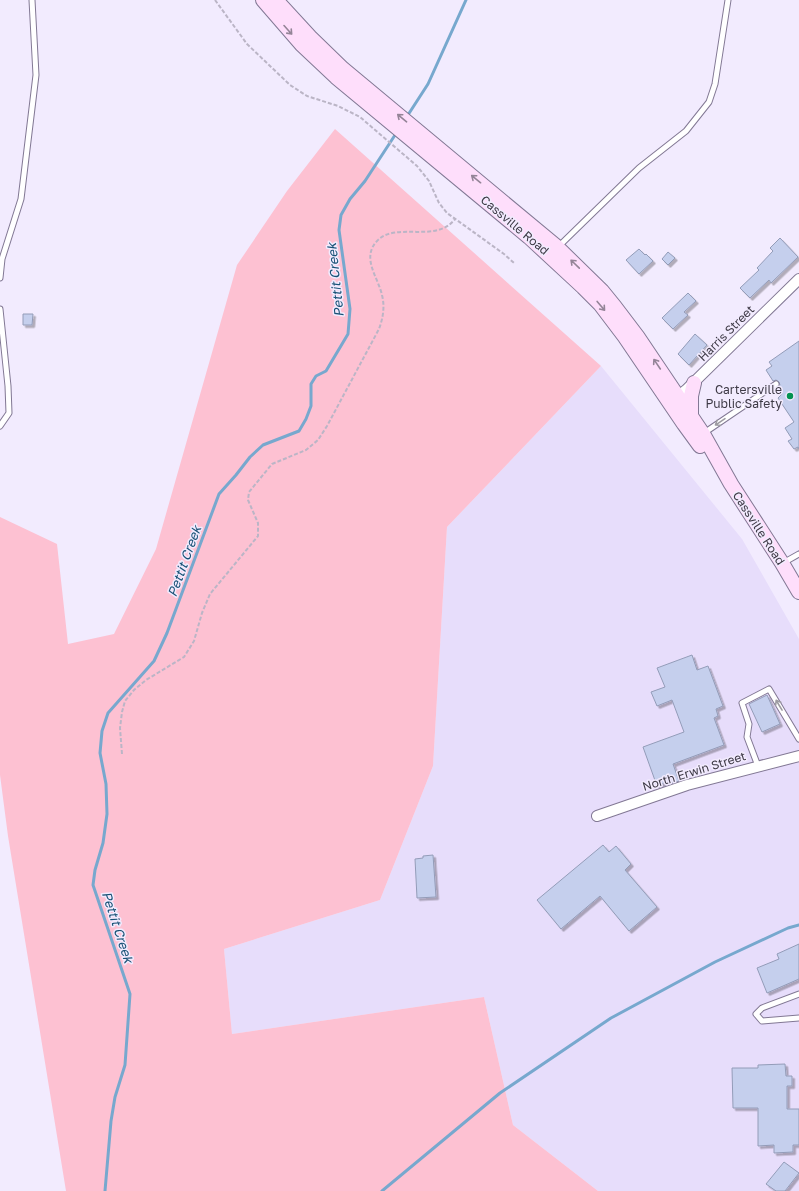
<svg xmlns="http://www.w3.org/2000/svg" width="799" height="1191" font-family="'Golos Text',sans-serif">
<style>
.built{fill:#e7ddfb}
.green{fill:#fdc1d2}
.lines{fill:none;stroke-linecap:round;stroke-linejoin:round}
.stream{stroke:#77a8ce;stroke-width:3}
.building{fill:#c5cfed;stroke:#939cb8;filter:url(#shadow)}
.lane-casing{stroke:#827894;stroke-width:7}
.street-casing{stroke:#827894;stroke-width:12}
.secondary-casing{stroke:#827894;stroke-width:16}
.path{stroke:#bbb5c6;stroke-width:2;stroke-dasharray:4 2;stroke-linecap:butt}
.lane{stroke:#fff;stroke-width:5}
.street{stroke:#fff;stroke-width:10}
.secondary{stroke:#fedefb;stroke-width:14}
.oneway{stroke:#948497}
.oneway2{stroke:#9e9ca2}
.poi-dot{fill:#039251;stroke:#f2ebfe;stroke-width:1.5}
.labels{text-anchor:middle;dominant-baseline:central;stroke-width:3;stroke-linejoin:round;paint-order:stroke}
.street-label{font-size:12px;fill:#3e3a46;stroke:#f2ebfe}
.poi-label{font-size:12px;fill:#3e3a46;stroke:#f2ebfe;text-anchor:end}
.water-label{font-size:13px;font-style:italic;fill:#185176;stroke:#f2ebfe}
</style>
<defs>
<filter id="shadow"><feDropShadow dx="2.5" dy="2.5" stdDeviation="0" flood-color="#0004"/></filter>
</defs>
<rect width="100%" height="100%" fill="#f2ebfe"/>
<path class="built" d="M601,366l141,173 57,100v552h-201l-85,-66 -29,-128 -252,37 -8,-85 156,-49 53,-134 14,-239z"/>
<path class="green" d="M335,129l266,237 -154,161 -14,239 -53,134 -156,49 8,85 252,-37 29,128 85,66h-532l-58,-355 -8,-61v-258l57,27 11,100 46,-10 42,-85 81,-284 50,-74z"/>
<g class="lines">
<path class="stream" d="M406,118l22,-34 38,-84
M105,1191l6,-70 4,-24 10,-32 5,-71 -37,-109 2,-15 8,-27 4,-29 -1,-30 -6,-31 2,-22 6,-18 46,-52 13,-28 52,-139 17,-19 14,-18 13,-12 36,-14 7,-12 5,-13v-22l5,-8 10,-5 22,-37 2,-25 -11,-79 2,-15 9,-16 15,-18 32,-49
M382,1191l118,-98 111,-75 104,-56 73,-34 11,-3"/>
</g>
<path class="building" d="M780,238l18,19 -27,26 -2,-3 -19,18 -10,-10 19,-18 -2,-2 16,-17 -3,-3z
M639,249l6,6 1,-1 7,7 -14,13 -13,-14z
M668,252l7,6 -7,7 -6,-6z
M688,293l8,8 -12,11 4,3 -15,14 -11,-11z
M23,314h10l-1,11h-9z
M695,334l12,11 -18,20 -11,-11z
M799,341v108l-1,-2 -4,2 -6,-8 4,-2 -7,-11 9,-6 -16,-24 4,-4 -4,-6 2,-3 -1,-3 -3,-2 -3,1 -7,-11 6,-4 -3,-4z
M692,655l5,15 11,-4 15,40 -7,3 2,7 -4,2 10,27 -51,19 6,17 -10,3 -1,-3 -11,5 -14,-39 41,-15 -12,-32 -15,6 -6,-14 14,-5 -8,-19z
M767,695l13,29 -18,8 -13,-28z
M603,845l6,7 7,-6 15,18 -6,6 32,37 -28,24 -29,-35 -39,33 -24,-29z
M433,855l3,42 -19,1 -2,-39 8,-1v-2z
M799,944v35l-32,14 -10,-25 22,-9 -2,-5z
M785,1064l1,12h6v10h-5v23h12v36h-6v7l-19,1v-8l-16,1v-38h-25l-1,-40h26v-3z
M784,1162l15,11 -14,18h-9l-10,-7z"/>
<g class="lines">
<defs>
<path id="lane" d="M558,247l81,-79 47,-37 23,-29 6,-18 13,-84
M0,278l2,-19 19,-60 15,-124 -4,-75
M0,309l8,77 1,27 -9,13
M704,433l72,-49
M783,563l16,-9
M758,766l-11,-29 2,-13 -7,-21 27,-14 30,50
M799,994l-37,14 -6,6 6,7 37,-3"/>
<path id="street" d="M673,400l13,-10 113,-111
M597,816l90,-31 112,-29"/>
<path id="secondary" d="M263,0l39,45 34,32 193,160 54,50 17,17 25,33 59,87 16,22
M276,0l34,37 33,32 214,178 45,44 13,16 22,29 66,98 28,50 51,79 17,29
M691,416v-20l3,-13"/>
</defs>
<use href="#lane" class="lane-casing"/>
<use href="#street" class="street-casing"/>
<use href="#secondary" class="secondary-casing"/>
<path class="path" d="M215,0l32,44 43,41 17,11 31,10 22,11 57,49 12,15 10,22 8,10 57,41 10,9
M122,754l-2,-26 2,-16 3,-11 9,-11 12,-10 38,-23 10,-16 8,-28 8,-19 48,-58v-13l-10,-23 1,-8 23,-28 34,-14 12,-10 9,-14 52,-97c4,-11 6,-22 3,-34 -4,-18 -21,-37 -5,-54 18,-20 59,3 78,-22"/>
<use href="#lane" class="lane"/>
<use href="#street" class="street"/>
<use href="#secondary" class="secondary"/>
</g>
<defs><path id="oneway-shaft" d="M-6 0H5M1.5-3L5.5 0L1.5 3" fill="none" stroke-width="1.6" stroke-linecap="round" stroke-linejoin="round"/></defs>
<g class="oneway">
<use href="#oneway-shaft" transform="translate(288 30) rotate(48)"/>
<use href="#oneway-shaft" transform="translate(402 118) rotate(-140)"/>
<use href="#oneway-shaft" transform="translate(476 179) rotate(-141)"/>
<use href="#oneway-shaft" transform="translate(575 264) rotate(-136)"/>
<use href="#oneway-shaft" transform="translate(601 306) rotate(50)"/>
<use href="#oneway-shaft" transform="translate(657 364) rotate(-124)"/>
</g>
<g class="oneway2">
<use href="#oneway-shaft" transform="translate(720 422) rotate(146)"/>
<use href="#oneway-shaft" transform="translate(779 705) rotate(-121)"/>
</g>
<circle class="poi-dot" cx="790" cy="396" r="4"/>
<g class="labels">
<g class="street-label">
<text transform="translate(515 225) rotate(40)">Cassville Road</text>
<text transform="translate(726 333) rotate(-45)">Harris Street</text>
<text transform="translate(759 528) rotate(57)">Cassville Road</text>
<text transform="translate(694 771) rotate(-17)">North Erwin Street</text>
</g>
<g class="poi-label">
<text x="782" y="389">Cartersville<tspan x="782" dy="14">Public Safety</tspan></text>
</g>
<g class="water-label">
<text transform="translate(335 280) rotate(-96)">Pettit Creek</text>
<text transform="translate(184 561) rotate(-70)">Pettit Creek</text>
<text transform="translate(118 927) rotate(72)">Pettit Creek</text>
</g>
</g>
</svg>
